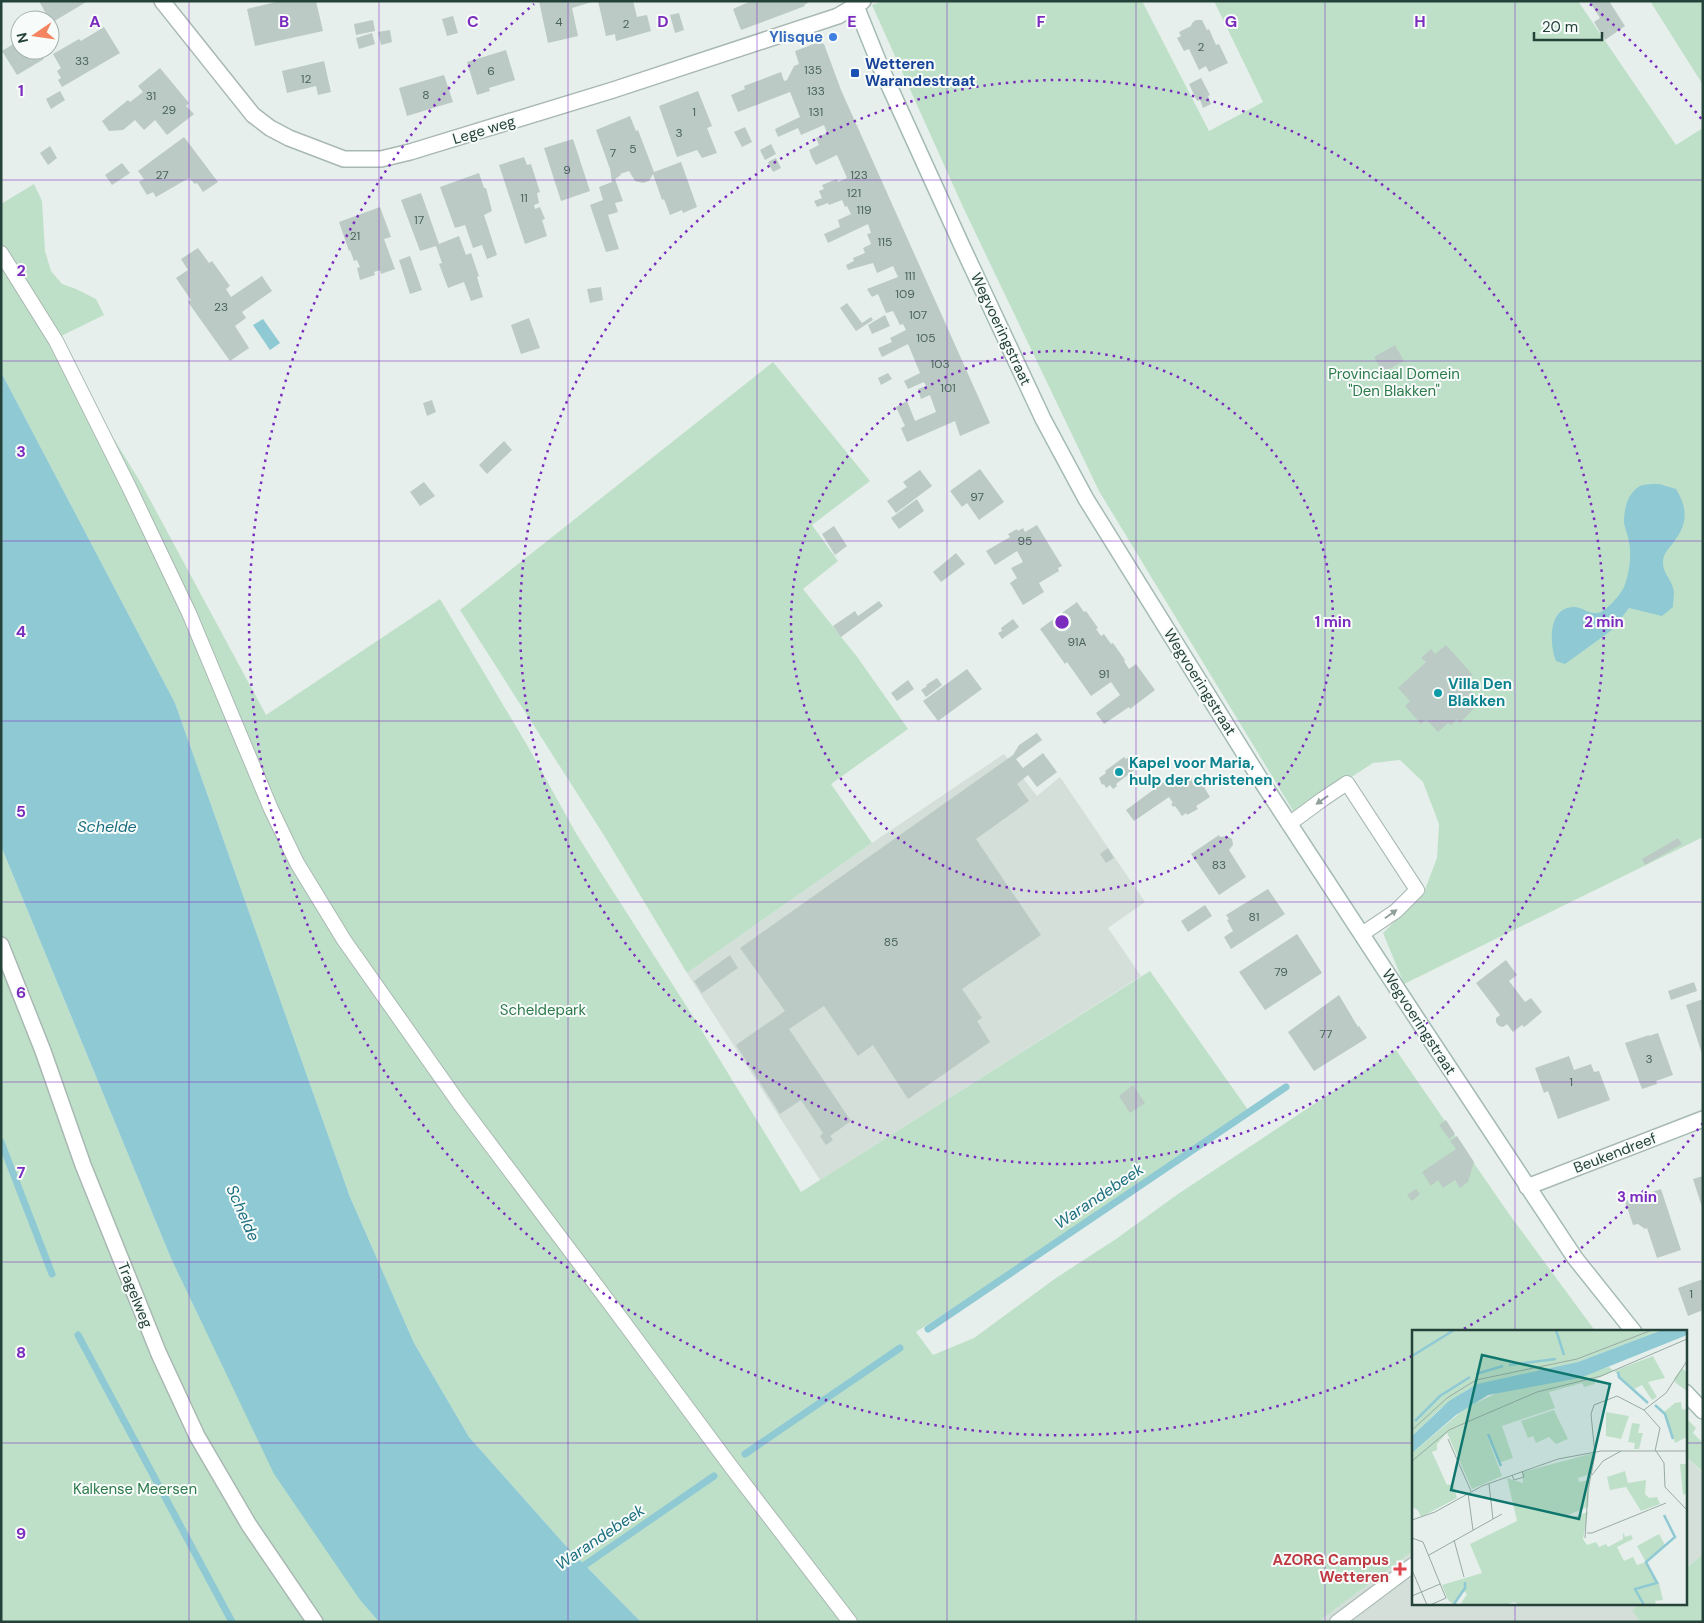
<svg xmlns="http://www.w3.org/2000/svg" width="1704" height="1623" font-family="'DM Sans',sans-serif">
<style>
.built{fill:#d4dfda}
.green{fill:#bfe0c8}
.water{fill:#8ec9d4}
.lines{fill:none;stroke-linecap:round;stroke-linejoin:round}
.stream{stroke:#8ec9d4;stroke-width:7}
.building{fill:#bbcac4}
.lane-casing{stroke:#a8b8b2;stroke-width:16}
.street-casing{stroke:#a8b8b2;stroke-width:18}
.secondary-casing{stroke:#a4bbb3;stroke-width:18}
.lane{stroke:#fff;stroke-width:14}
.street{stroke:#fff;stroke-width:15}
.secondary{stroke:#fff;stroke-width:15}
.oneway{fill:#92a09c}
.grid{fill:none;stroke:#7b2cbf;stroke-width:1;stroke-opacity:0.55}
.ring{fill:none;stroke:#7b2cbf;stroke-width:2.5;stroke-dasharray:2.5 5}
.shop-dot{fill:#3f7fe0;stroke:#f7fbf9;stroke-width:2}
.transit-dot{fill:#1a4fb4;stroke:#f7fbf9;stroke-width:2}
.culture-dot{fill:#0f9aa8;stroke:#f7fbf9;stroke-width:2}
.health-dot{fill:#e0444e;stroke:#f7fbf9;stroke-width:2}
.labels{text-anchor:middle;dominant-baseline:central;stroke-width:4;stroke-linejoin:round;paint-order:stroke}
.number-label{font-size:12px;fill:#4a645c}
.shop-label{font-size:15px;font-weight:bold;fill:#366cbe;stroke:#f7fbf9;text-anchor:end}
.transit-label{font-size:15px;font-weight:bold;fill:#164399;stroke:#f7fbf9;text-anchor:start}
.street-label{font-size:15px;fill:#24423a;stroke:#f7fbf9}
.park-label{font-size:15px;fill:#2d7a4b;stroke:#f7fbf9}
.culture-label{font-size:15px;font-weight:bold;fill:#0d838f;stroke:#f7fbf9;text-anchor:start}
.health-label{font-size:15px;font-weight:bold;fill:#be3a42;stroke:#f7fbf9;text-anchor:end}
.water-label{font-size:16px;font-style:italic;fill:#1c6f80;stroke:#f7fbf9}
.inset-river{fill:none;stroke:#8ec9d4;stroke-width:2.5}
.inset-road{fill:none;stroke:#98aaa4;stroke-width:1}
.view{fill:#0f766e;fill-opacity:0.15;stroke:#0f766e;stroke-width:2.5}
.inset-edge{fill:none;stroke:#24423a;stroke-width:2.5}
.grid-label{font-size:16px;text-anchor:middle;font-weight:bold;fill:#7b2cbf;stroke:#f7fbf9;stroke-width:4;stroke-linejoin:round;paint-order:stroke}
.centre{fill:#7b2cbf;stroke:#f7fbf9;stroke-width:2.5}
.ring-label{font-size:15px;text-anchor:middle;font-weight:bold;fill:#7b2cbf;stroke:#f7fbf9;stroke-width:4;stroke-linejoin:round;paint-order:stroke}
</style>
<rect width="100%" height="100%" fill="#e6efeb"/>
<path class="built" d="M1004,754l33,42 23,-19 85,125 -37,26 33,48 -321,204 -133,-207 185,-130z
M1685,1456l18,17v81l-18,15z
M1413,1551v53h227l-7,6 7,12h-322z"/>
<path class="green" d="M883,1h259l67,130 54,-29 -49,-101h364l98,144 27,-17v709l-299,147 -21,-51 41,-41 13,-34 2,-34 -16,-42 -23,-22 -27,3 -78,51 -196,-323 -136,-284 -91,-202z
M1650,1h53v84z
M34,184l8,17 3,50 6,20 11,13 14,5 20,10 8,16 -43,21 33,70 48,79 124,230 174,-116 87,146 50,90 117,183 107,174 349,-221 101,143 -335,218 17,23 41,-17 82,-60 60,-39 62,-45 218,-144 113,164 87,118h-183v219l-95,71h-677l-75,-76 -97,-109 -55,-94 -64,-146 -175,-494 -174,-331v-168z
M773,362l97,119 -58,44 26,36 -35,28 55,69 50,71 -77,55 41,59 -185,130 -82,-136 -145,-227z
M1,846l169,410 190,344 19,22h-378z
M1685,1417l11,11 -3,5 10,10v29l-18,-16z
M1703,1554v68h-63l-8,-12 8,-6h45v-35z"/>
<path class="water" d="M263,319l17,24 -10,7 -17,-25z
M1,372l174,331 175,494 64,146 55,94 97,109 75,76h-262l-19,-22 -86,-126 -104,-218 -169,-410z
M1659,484l17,5c12,20 12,35 -3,54 -5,7 -10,10 -10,20 0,10 8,16 10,25 2,5 0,13 0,19l-11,9 -33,-8 -17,22 -47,34 -9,-3c-7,-18 -8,-55 19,-54 8,1 15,7 22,6 8,0 24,-19 27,-26 5,-13 8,-31 5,-45 -1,-7 -4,-13 -5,-19 0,-13 3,-30 16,-37 5,-2 14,-2 19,-2z"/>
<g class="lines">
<path class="stream" d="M1,1142l51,132
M928,1329l358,-242
M78,1335l154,287
M745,1454l155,-106
M579,1569l135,-93"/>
</g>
<path class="building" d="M39,1h49l-37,22z
M280,1h36l7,30 -68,15 -8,-37z
M539,1h53v1l-20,6 6,28 -30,7z
M598,1h35l4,16 10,-2 4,16 -35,10 -1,-7 -9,2z
M751,1h55l2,2 -4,2 1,1 -64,24 -8,-21z
M1589,1h20l16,25 -20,14 -11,-18 6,-4z
M679,13l5,17 -9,3 -5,-18z
M453,16l5,17 -11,3 -5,-17z
M373,20l2,11 -19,4 -2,-11z
M1196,20h6l5,10 2,-1 7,16 3,-1 9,19 -19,9 -3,-6 -7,4 -10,-21 -5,2 -7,-13 4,-2 -2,-4 12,-6 1,-3z
M104,27l16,26 -58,34 -4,-7 3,-2 -4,-7 4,-3 -8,-14 26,-15 2,2z
M390,30l2,12 -11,3 -3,-13z
M372,33l3,11 -16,5 -3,-11z
M20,40v10h19l5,9 -27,16 -15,-24z
M819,42l5,2 17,46 149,333 -30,13 -5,-15 -48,21 -6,-14 4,-2 -9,-19 11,-6 8,20 21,-9 -6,-17 -9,4 -3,-10 8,-3 -2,-4 -16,7 -4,-8 16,-8 -12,-29 -26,13 -4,-9 14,-6 -2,-4 16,-8 -3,-6 -3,1 -7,-14 -7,2 -8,-19 -6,3 -5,-8 31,-12 -5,-11 -16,7 -4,-10 -25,7 -2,-5 8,-4 -1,-3 12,-5 -2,-5 8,-4 -4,-10 4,-1 -3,-9 -40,19 -4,-9 16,-7 -2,-7 13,-6 -4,-8 -2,1 -3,-7 -13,5 -1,-2 -11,4 -3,-6 8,-3 -3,-7 5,-2 -2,-4 15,-6 1,3 9,-4 -10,-23 -21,10 -4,-7 -3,-8 10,-5 -3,-7 11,-5 -3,-8 -23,10 -3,-7 -20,9 -3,-8 25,-12 -10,-25 -52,20 -7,-17 14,-6 -1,-3 37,-14 3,9 3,-1 7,-14 5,-2 -4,-13z
M506,50l9,30 -26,8 1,3 -13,4 -10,-33z
M324,61l7,31 -13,3 -2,-9 -29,7 -5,-22z
M160,68l29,35 -3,3 8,8 -27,21 -12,-15 -11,10 -9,-10 -12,10 -14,1 -7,-10 26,-21 2,2 13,-10 -5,-6z
M444,75l9,27 -46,14 -8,-28z
M1201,78l9,17 -2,1 3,8 -8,4 -3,-8 -3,1 -8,-17z
M60,91l5,9 -14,9 -5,-10z
M698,91l14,35 -5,2 10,25 -15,5 -5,-8 -20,7 -18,-51z
M630,116l6,15 2,-1 16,42 27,-10 16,45 -14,6 -1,-3 -12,5 -6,-16 -2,1 -9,-26 -4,7 -6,2 -8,-2 -6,-10 -9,3 1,1 -6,4 8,22 -8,2 3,9 -10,3 11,34 -13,3 -16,-47 13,-5 -4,-13 13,-5 -2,-13 -14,-39z
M745,127l7,15 -10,5 -8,-15z
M184,137l34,45 -15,10 -6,-9 -2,1 -6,-6 -33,19 -3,-5 -6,3 -8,-13 5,-3 -6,-8z
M573,139l17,52 -29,10 -17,-53z
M771,144l5,10 -11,6 -5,-10z
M50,146l7,12 -9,7 -8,-12z
M524,157l3,8 4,-1 9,28 -3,1 2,10 -5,2 1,4 5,-2 5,12 -3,1 5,16 -22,8 -26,-79z
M776,158l5,10 -8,4 -5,-10z
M122,163l8,10 -18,12 -7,-10z
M479,173l5,15h2l6,23 -8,4 13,40 -10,4 -5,-14 -9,3 -8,-23 -10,3 -15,-41z
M421,193l18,51 20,-8 7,19 5,-2 8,23 -2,1 6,20 -12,4 -7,-19 -16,6 -9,-24 3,-1 -6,-17 -16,5 -19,-51z
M380,207l11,30 -7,2 11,30 -14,5 -1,-4 -6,2 1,3 -15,5 -3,-12 3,-1 -3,-7 -3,1 -4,-11 -1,1 -10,-29z
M198,248l11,15 3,-2 18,25 -4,3 5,8 31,-21 10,15 -30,21 4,6 -11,8 14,22 -19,13 -42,-59 3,-2 -15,-22 12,-8 -7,-11z
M410,256l12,34 -12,4 -11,-34z
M601,287l2,13 -13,3 -3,-14z
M847,303l15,20 9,-6 2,3 -17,11 -16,-23z
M885,315l5,11 -18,8 -4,-9z
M529,318l11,30 -19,6 -10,-29z
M1395,345l9,16 -21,11 -9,-15z
M888,373l4,6 -11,6 -3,-7z
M432,400l4,12 -9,4 -4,-13z
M504,441l8,9 -25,24 -8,-9z
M980,469l24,33 -25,18 -12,-17 -5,4 -12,-16z
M920,470l12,16 -36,27 -9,-12 20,-14 -4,-5z
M424,482l11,14 -15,10 -10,-14z
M917,499l7,12 -25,18 -8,-11z
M1037,525l25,41 -4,2 1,3 -20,12 5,9 -21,13 -13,-22 7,-5 -6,-10 12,-6 -6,-11 -22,14 -9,-14 24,-14 -2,-3 9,-5 1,2 5,-3 2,4z
M834,526l13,20 -12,9 -13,-21z
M956,553l9,11 -24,18 -8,-10z
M879,601l4,5 -42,31 -8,-11 22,-15 3,5z
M1077,602l7,10 2,-1 12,17 -2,1 5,7 3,-2 7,10 2,-1 12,17 -1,1 5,8 7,-5 19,26 -25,19 -1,-2 -25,17 -8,-11 24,-18 -9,-13 -20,14 -24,-34 -2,2 -25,-35z
M1013,619l6,8 -17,12 -4,-6 4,-2 -1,-3z
M1446,645l27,30 -9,8 16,19 -20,21 -3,-4 -6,6 -3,-2 -10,9 -12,-13 -5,5 -16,-18 5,-5 -12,-13 28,-26 -5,-4 10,-9 4,5z
M967,669l15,20 -44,32 -15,-20z
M937,678l5,7 -16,12 -5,-7 6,-4 -1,-1z
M908,680l6,9 -17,12 -6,-8z
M1037,733l5,7 -26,19 7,9 20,-15 14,19 -20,15 -9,-12 -11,9 12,17 -53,38 65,96 -79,54 20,29 -5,3 13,21 -82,57 -35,-54 -15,11 -34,-50 -35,23 62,92 -21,15 3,4 -7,5 -6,-9 3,-3 -22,-33 -21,14 -44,-69 49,-34 -45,-63 273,-193 6,-10z
M1131,755l7,10 -5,3 1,2 -18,14 1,2 -4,3 -3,-4 -4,3 -2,-4 -2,1 -3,-7 7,-5 -1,-2 19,-14 2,2z
M1172,776l6,8 12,-8 6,9 5,-3 9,15 -14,9 2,3 -11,6 -1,-2 -4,3 -7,-10 -2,1 -2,-3 2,-1 -4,-6 -35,24 -8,-11z
M1219,835l1,2 7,-1 5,3 1,6 -4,5 17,27 -27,18 -28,-41z
M1678,838l4,6 -37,21 -3,-6z
M1108,848l6,10 -8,5 -6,-9z
M1268,889l17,25 -54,35 -7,-12 9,-6 -6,-11 2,-1 -3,-4z
M1205,905l7,11 -24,16 -7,-11z
M1297,934l25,39 -57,37 -26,-38z
M730,955l8,13 -36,25 -8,-12z
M1506,960l11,15 -8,6 16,21 6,-4 11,14 -14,12 -4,3 -2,-2 -9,7 -6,-8 -4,3 -4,-1 -3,-4v-4l4,-3 -24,-32z
M1694,982l3,9 -26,9 -3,-9z
M1339,995l19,32 1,-1 8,12 -53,33 -26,-39z
M1703,999v58l-17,-52z
M1658,1033l15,42 -17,6 1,3 -15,5 -17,-46 24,-8v1z
M1569,1056l5,14 17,-6 3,8 5,-1 11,29 -52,19 -10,-28 -4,2 -9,-25z
M1133,1085l12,18 -15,10 -11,-17z
M1446,1120l9,14 -6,5 -10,-14z
M1457,1136l17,26 -6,20 -8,6 -5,-8 -12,8 -5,-8 -7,6 -9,-14 34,-23 -6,-8z
M1703,1176v31h-1l-9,-28z
M1416,1189l4,5 -8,7 -5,-6z
M1661,1189l20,61 -24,8 -10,-30 -2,1 -7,-5 -5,1 -8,-24z
M1703,1279v31l-15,6 -10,-28z"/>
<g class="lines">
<defs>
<path id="lane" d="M1,253l55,88 73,146 60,126 82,196 26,54 47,77 115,163 152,202 121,163 118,154
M1289,824l34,-25 24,-16 70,107 -21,21 -34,23
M1337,1622l76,-57"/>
<path id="street" d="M162,1l91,114 17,13 19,10 55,21h37l29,-7 203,-62 225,-74 25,-15
M1,945l42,106 40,114 76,189 38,82 52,89 66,97
M1527,1187l176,-68"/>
<path id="secondary" d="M854,1l27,67 81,178 81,173 43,80 176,283 157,240 156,236 59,74
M1685,1392l18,19"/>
</defs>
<use href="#lane" class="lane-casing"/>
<use href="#street" class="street-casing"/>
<use href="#secondary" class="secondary-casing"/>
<use href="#lane" class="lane"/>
<use href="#street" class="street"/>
<use href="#secondary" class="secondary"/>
</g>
<defs><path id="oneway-solid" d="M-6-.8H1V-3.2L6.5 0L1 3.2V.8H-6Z" transform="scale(1.25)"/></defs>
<g class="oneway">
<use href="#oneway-solid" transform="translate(1322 800) rotate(145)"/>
<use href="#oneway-solid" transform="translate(1391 914) rotate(-35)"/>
</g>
<path class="grid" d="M189,1v1621M379,1v1621M568,1v1621M757,1v1621M947,1v1621M1136,1v1621M1325,1v1621M1515,1v1331M1,180h1702M1,361h1702M1,541h1702M1,721h1702M1,902h1702M1,1082h1702M1,1262h1702M1,1443h1412M1685,1443h18M1515,1604v18"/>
<g class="ring">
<circle cx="1062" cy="622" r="271"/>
<circle cx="1062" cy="622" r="542"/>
<path d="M1703 1123A813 813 0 0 1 1462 1330M1412 1356A813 813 0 0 1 534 4M1590 4A813 813 0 0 1 1703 121"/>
</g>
<circle class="shop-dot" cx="833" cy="37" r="5"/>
<rect class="transit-dot" x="850" y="68" width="10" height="10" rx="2.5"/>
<g class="culture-dot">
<circle cx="1438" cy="693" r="5"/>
<circle cx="1119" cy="772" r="5"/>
</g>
<path class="health-dot" d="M1397.5 1561.5h5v5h5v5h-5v5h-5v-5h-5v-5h5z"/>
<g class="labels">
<g class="number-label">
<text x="559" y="22">4</text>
<text x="626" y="24">2</text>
<text x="1201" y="47">2</text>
<text x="82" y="61">33</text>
<text x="813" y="70">135</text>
<text x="491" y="71">6</text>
<text x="306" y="79">12</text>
<text x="816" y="91">133</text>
<text x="426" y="95">8</text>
<text x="151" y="96">31</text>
<text x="169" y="110">29</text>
<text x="694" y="112">1</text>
<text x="816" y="112">131</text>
<text x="679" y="133">3</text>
<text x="633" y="149">5</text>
<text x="613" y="153">7</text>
<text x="567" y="170">9</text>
<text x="162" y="175">27</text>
<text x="859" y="175">123</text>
<text x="854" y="193">121</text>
<text x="524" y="198">11</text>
<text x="864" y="210">119</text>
<text x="419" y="220">17</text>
<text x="355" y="236">21</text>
<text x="885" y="242">115</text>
<text x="910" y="276">111</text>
<text x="905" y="294">109</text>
<text x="221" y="307">23</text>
<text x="918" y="315">107</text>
<text x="926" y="338">105</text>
<text x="940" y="364">103</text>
<text x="948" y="388">101</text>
<text x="977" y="497">97</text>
<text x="1025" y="541">95</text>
<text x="1077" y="642">91A</text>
<text x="1104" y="674">91</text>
<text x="1219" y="865">83</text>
<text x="1254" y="917">81</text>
<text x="891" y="942">85</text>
<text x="1281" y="972">79</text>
<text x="1326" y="1034">77</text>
<text x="1649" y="1059">3</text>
<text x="1571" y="1082">1</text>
<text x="1691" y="1294">1</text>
</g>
<g class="shop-label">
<text x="823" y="37">Ylisque</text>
</g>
<g class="transit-label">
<text x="865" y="64">Wetteren<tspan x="865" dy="17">Warandestraat</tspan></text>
</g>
<g class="street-label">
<text transform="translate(484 130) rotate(-17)">Lege weg</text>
<text transform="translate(1001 329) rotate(65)">Wegvoeringstraat</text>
<text transform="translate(1200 682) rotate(58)">Wegvoeringstraat</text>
<text transform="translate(1419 1022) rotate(57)">Wegvoeringstraat</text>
<text transform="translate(1615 1153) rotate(-21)">Beukendreef</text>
<text transform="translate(135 1295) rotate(68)">Tragelweg</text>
</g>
<g class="park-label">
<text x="1394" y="374">Provinciaal Domein<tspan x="1394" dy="17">"Den Blakken"</tspan></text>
<text x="543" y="1010">Scheldepark</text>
<text x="135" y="1489">Kalkense Meersen</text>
</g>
<g class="culture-label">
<text x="1448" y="684">Villa Den<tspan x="1448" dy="17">Blakken</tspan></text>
<text x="1129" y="763">Kapel voor Maria,<tspan x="1129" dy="17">hulp der christenen</tspan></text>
</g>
<g class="health-label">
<text x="1389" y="1560">AZORG Campus<tspan x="1389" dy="17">Wetteren</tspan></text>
</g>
<g class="water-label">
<text x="107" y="826">Schelde</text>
<text transform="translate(1099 1196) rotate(-34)">Warandebeek</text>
<text transform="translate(243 1213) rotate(66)">Schelde</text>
<text transform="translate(600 1537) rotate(-34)">Warandebeek</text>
</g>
</g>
<g transform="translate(1412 1330)">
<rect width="275" height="275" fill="#e6efeb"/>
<path d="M0,0h250l-84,32 -110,27 -28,20 -28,27zM241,26l12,22 -17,4 9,15 -5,3 -10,-15 -8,4 -20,-18 -20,9 1,4 -11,3 -2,-4 -33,9 6,16 -53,18 11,32 -14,5 -13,-30 16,43 -30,13 -25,-56 -10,11v6l-5,2 15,33 6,-1 4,14 -36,19 -3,-7 -6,-3v-54l55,-46 30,-14 112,-26 5,4zM270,38l5,5v18l-14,-10 3,1 -2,-3zM269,72l1,7 5,1v27l-12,6 -11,-31 11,-9zM142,80l14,29 -12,5 -7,-7 -13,6 -3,-7 -5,2 -7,-17zM194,82l23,4 -8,23 -15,-3zM220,93l8,1 -2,9h5l-4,16h-5l1,-6 -7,-1zM182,123l-3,21 -13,4 1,4 11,-2 -2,27 -20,8 2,3 18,-6 -5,27 4,6 9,-3 3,5 7,-3 2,3 15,-8v-7l2,5 6,-2 2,4 -16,8 7,14 9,-4 4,8 9,-3 -9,-16 22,-12 6,11 -19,17 13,21 4,17 -8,1 1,4h-136l-6,-3 -9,3h-45l7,-11 -4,-4 -10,14 -5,-4 -6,-15 40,-12 -12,-29 47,-23 -10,-43 16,5 -1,-11zM268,134h7v29l-4,2zM213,141l3,12 18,-3 -1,14 4,4 8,-1 3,7 -19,7 -15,-24 -16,3 -3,-13z" fill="#bfe0c8"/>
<path d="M250,0h25v5l-107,43 -92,17 -32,20 -44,38v-17l37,-35 28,-17 101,-22z" fill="#8ec9d4"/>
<path class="inset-river" d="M144,0l8,25M0,26l42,-26M97,35l47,-6M206,42l1,5 29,26M64,44l27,-8M243,75l10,9 8,25M3,91l25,-25 30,-19M76,104l13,32M42,274l11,-16v-6M232,275l-9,-16 22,-6 -11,-21 29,-25 -11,-22"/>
<path class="inset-road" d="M232,80l22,-17 21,-32M0,100l35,-32 29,-18 101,-21 75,-29M36,109l23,52M244,121l8,12 1,24 22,23M0,131l37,-31 32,-14 56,-24 64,-16 86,-37M100,145l2,5 10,-3 -2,-6M180,145l11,-14 18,-10M77,154l4,35M56,163l5,37M0,190l23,-8 47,-26 76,-27 43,-8h86M175,203h5l74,-30M0,208l11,4 23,56 -16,7M173,208l3,-48 7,-35 -4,-41 3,-9 23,-9 27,14 16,18 -5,23M42,210l10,37M17,225l73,-41M0,240l15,35M0,266l28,-12"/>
<path class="view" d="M70,25l128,29 -31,135 -128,-29z"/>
<rect width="275" height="275" class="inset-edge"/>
</g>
<g class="grid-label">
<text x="95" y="27">A</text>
<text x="284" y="27">B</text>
<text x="473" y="27">C</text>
<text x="663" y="27">D</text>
<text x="852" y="27">E</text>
<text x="1041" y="27">F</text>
<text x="1231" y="27">G</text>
<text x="1420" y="27">H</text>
<text x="21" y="96">1</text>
<text x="21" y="276">2</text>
<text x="21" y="457">3</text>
<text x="21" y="637">4</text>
<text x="21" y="817">5</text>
<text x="21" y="998">6</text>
<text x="21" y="1178">7</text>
<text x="21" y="1358">8</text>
<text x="21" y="1539">9</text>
</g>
<circle cx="1062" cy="622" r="8" class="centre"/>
<g class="ring-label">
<text x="1333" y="627">1 min</text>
<text x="1604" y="627">2 min</text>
<text x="1637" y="1202">3 min</text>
</g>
<rect width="1704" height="1623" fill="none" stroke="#24423a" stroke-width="5"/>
<g transform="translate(35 35) rotate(257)"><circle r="24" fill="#f7fbf9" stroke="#a3b1ad"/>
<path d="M0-4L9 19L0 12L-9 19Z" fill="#f4845f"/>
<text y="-8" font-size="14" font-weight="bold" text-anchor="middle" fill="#24423a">N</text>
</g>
<path d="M1534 32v8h68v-8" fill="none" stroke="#24423a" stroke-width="2.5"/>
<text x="1542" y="32" font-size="15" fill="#24423a" stroke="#f7fbf9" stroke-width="4" paint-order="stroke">20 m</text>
</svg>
